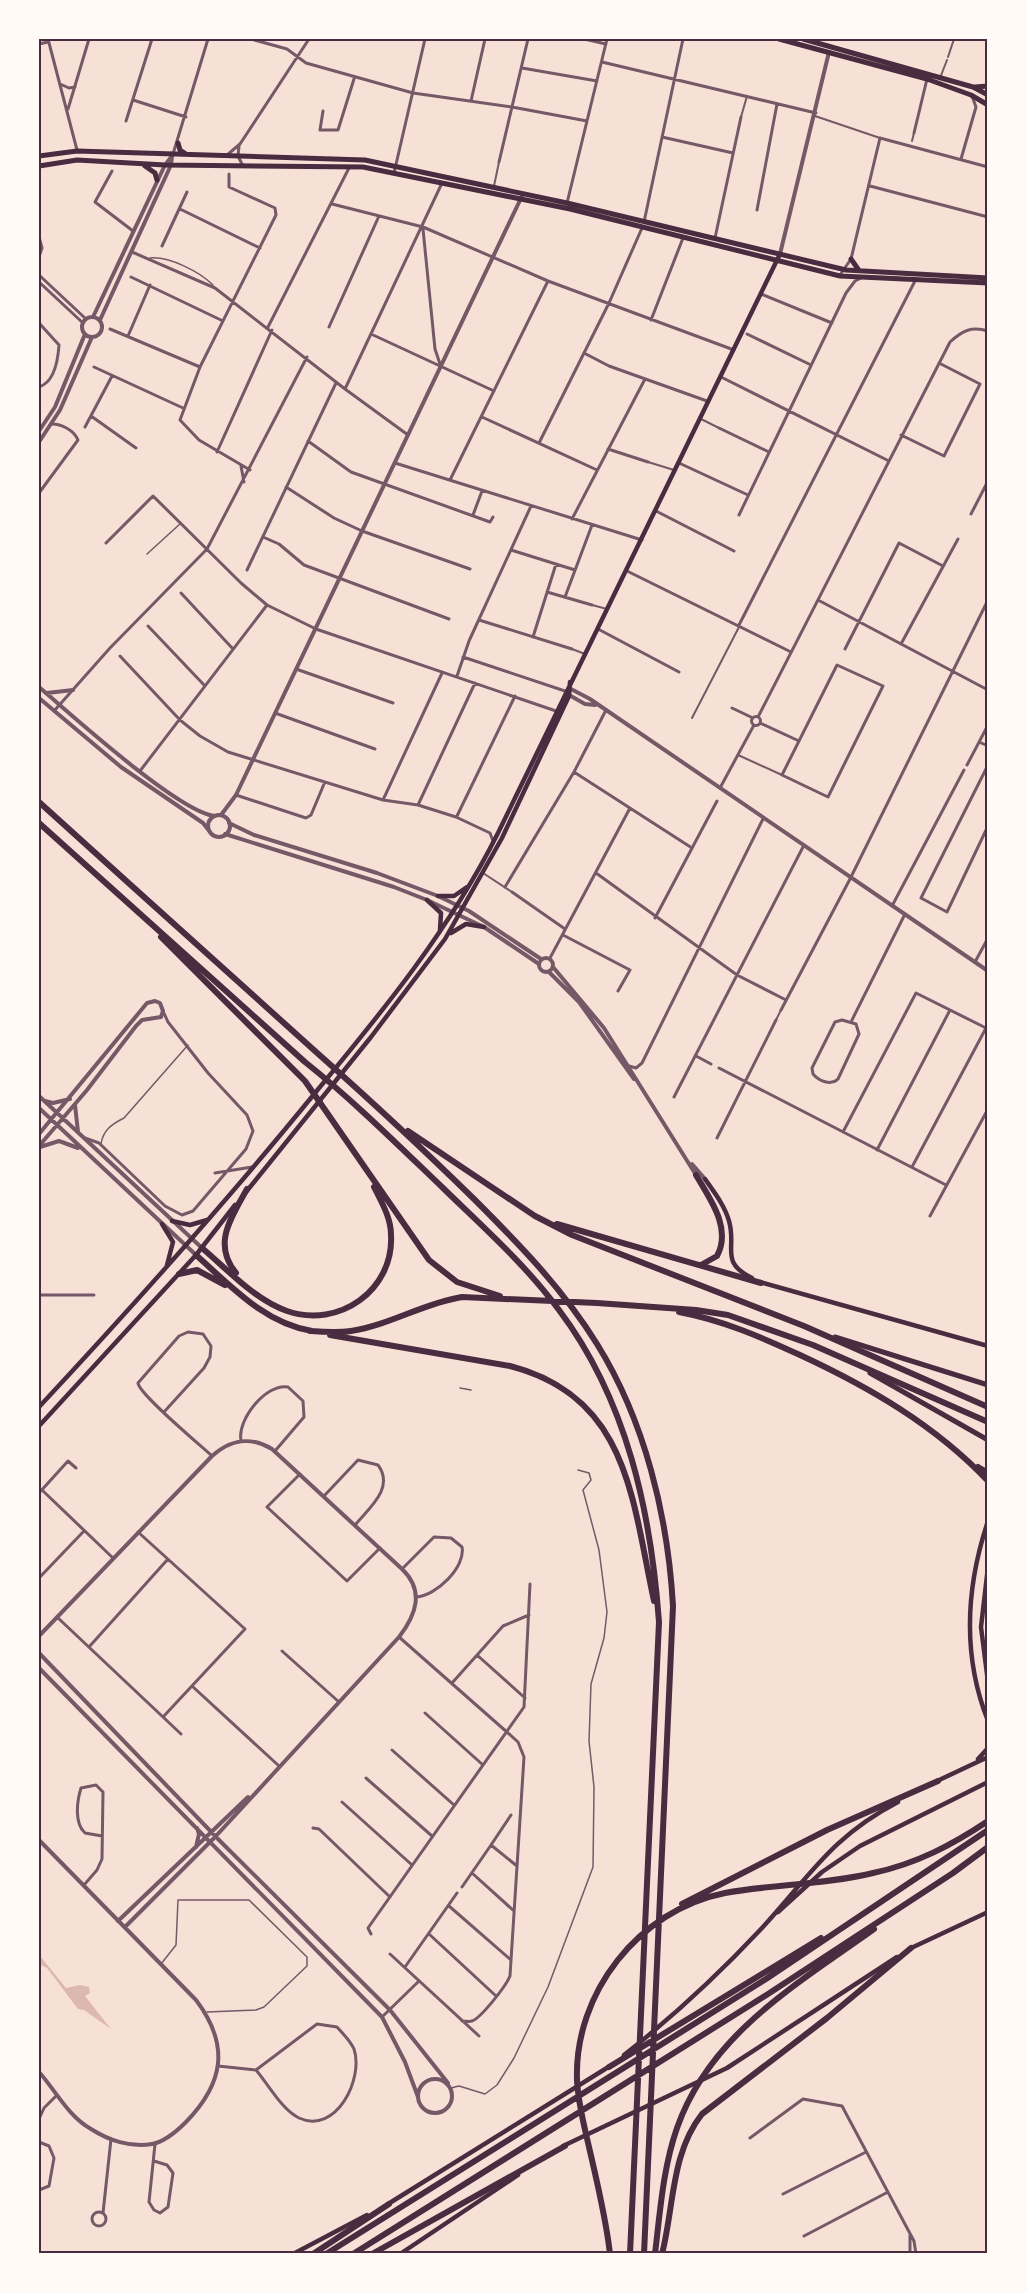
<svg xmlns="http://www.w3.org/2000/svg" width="1027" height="2293" font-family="'IBM Plex Serif',serif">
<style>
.water{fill:#dcb8b0}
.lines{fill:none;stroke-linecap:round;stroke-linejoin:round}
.service{stroke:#755966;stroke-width:1.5}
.pedestrian{stroke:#755966;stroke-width:2}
.minor{stroke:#755966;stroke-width:3}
.tertiary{stroke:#755966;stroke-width:4}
.secondary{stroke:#4a2c40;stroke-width:4.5}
.primary{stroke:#4a2c40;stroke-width:5}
.trunk{stroke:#4a2c40;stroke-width:5}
.motorway{stroke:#4a2c40;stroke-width:6}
.neatline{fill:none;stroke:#4a2c40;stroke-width:2}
</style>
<rect width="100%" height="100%" fill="#f7e1d7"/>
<path class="water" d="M39,1942l2,2 -1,12 26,32 14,-3 9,2 1,6 -5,3 26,33 -27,-19 -6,-1 -31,-41 -8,-4z"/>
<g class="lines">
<path class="service" d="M150,258c19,-2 50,14 63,27
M147,554l34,-31
M101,1144c2,-14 11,-20 23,-26l64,-73
M460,1388l11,2
M161,1964l15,-19 2,-45h71l58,57v9l-43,41 -8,3 -49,2
M451,2088l8,-2 26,8 12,-9 17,-27 34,-71 45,-120 1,-80 -5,-46 2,-57 13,-46 3,-26 -8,-62 -16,-60 8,-10 -2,-7 -11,-3"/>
<path class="pedestrian" d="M948,57l6,-18
M940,78l7,-18
M815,116l65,22
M741,117l6,-21
M912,141l2,-8
M494,186l5,-24
M701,419l18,9
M648,462l26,8
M592,605l15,4
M572,649l13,5
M692,718l47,-91
M738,755l44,20
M483,873l29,19
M776,1020l5,-10"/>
<path class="minor" d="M48,39l29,111
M251,39l36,10 19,14 107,30 99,14 75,14
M584,39l22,5
M39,44l9,-2
M602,62l214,51
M522,68l75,13
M60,84l9,4 6,-1
M133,100l53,17
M471,101l14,-62
M68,109l21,-70
M323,111l-3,19h18l16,-51
M126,121l26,-82
M914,133l13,-54
M662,137l71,16
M239,146l-1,10 4,8
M173,154l35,-115
M227,155l13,-11 69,-105
M961,159l15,-52 -4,-11
M499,162l29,-123
M112,171l-17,31 38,29
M394,173l31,-134
M229,174v13l46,21 1,7 -76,152 -20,53 19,20 51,30
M870,186l118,31
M567,203l40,-164
M332,204l91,23 125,54 186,69
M180,209l80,39
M757,210l20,-106
M644,222l39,-183
M423,229l12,120 6,18
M39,237l3,11 -3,9
M715,238l26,-121
M162,246l25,-54
M132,252l83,36 130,101 63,46
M39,275l47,44
M840,275l11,-16 29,-121 108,29
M131,277l92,44
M39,282l44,41
M761,294l71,29
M651,320l32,-82
M39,323l20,22c-1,15 -4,37 -20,42
M268,327l81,-159
M329,327l50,-111
M110,329l90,38
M371,334l123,57
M747,334l64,31
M128,336l22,-51
M584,353l25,13 98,35
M94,367l89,41
M721,377l166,83
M345,389l97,-206
M91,416l45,32
M482,417l115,53
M85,427l27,-51
M719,428l50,24
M901,435l43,21 36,-72 -41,-21
M308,441l43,31 139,50 3,-5
M539,443l70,-140 33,-75
M608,449l40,13
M217,452l55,-122
M395,463l247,77
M679,463l69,32
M241,466l3,16
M450,480l98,-199
M286,487l48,31 28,13 108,38
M39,493l39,-53c-4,-10 -17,-16 -26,-16
M656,511l78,40
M971,514l17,-33
M473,515l9,-24
M739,515l107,-222 9,-12 6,-3
M572,519l73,-140
M263,537l16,7 25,21 145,54
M106,543l47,-47 88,87 26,22 49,24 240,82
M511,550l64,20
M247,570l89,-187
M627,571l164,81
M547,592l45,13
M181,593l52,56
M565,597l27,-72
M818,600l170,90
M479,620l93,29
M739,625l177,-346
M148,626l57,60
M598,629l81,43
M533,637l23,-73
M901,644l57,-105
M845,649l54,-106 44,23
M120,656l60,64 20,16 28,16 155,48 35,5 38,12 34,16 3,8
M463,657l102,34
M837,665l46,21 -55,111 -46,-22z
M296,669l97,34
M457,676l12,-35 62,-135
M732,708l21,10
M54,711l56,-63 97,-99 100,-192
M275,713l100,36
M751.5 721a4.5 4.5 0 1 1 9 0a4.5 4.5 0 1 1-9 0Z
M758,717l192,-375c12,-11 21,-16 38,-11
M760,723l39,18
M979,742l9,4
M967,765l21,-40
M988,765l-67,133 26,14 41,-86
M140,771l127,-166
M574,772l118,76
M720,788l34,-63
M236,795l70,23 5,-3 13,-31
M383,800l59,-127
M418,805l57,-122
M457,816l58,-120
M596,873l141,102 49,25
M505,887l69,-115 31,-60
M512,892l53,37
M892,906l72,-136
M655,918l62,-117
M563,935l67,35 -12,21
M550,958l80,-150
M975,962l13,-24
M781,1010l69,-131 138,-279
M842,1020l14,4 3,10 -21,45c-7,7 -19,2 -25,-5l-1,-6 23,-46z
M852,1020l53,-106
M696,1056l15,8
M629,1066l7,2 6,-5 121,-244
M719,1068l227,117
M674,1097l129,-250
M843,1132l73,-139 72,36
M85,1138l14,5 66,63 17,9 11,-4 53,-62 7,-18 -6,-16 -39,-42 -40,-51 -5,-11
M717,1138l59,-118
M877,1150l73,-140
M912,1167l74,-139
M215,1173l37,-6
M930,1216l58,-107
M39,1295h55
M164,1412l40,-44 6,-11 1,-11 -8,-12 -15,-2 -9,4 -41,47c1,11 61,61 74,73
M241,1440c-4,-20 25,-57 47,-53l15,14 1,16 -29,34
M300,1474l-33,33 80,74 33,-33
M42,1490l71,68
M39,1493l29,-32 8,7
M324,1496l34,-36 20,5c17,23 -9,43 -23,60
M138,1532l107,97 -82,88
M402,1569l32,-32 17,1 11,9c4,20 -26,49 -46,50
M39,1578l45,-47
M57,1617l124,117
M399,1637l109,96 10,9 6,15 -14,219c-4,10 -29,42 -38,45 -3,1 -6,0 -10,0
M89,1647l79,-88
M282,1651l57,51
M477,1655l48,43
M452,1683l51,-57 26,-11
M192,1686l87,80
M425,1713l58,52
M392,1750l62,55
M366,1778l66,58
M342,1802l70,63
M313,1828l6,1 71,68
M491,1845l20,-30
M472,1873l42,38
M84,1885l13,-15 5,-11 1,-67 -7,-7 -15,3c-4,13 -7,35 4,45l17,3
M462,1887l29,-42 26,21
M449,1906l62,54
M371,1934l-3,-6 156,-221 6,-123
M429,1934l67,62
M390,1954l89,82
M405,1967l52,-74
M382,2017l37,-36
M218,2066l38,4 61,-46 20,3c6,7 13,13 17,22 10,30 -18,86 -55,69 -17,-8 -31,-34 -43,-48
M39,2119l5,-11 13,-13
M750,2138l53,-39 39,7 72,135 2,13
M39,2142l10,4 5,12 -5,28 -10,4
M154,2161l13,4 6,8 -5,34 -8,6 -6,-3 -5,-8 6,-58
M783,2194l83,-42
M92 2219a7 7 0 1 1 14 0a7 7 0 1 1-14 0Z
M103,2213l8,-74
M804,2236l84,-44
M910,2254v-19"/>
<path class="tertiary" d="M780,254l49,-202
M93,317l72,-152 7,-9
M82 327a10 10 0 1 1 20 0a10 10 0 1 1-20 0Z
M100,320l71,-155 1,-9
M39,431l16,-24 30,-73
M39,442l21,-32 32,-73
M39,687c31,27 141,126 176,129
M567,691l4,-2 19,10 398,272
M47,693l26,-3
M569,695l16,9 10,1
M39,698l82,69 82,56 7,9
M221,815l15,-20 287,-601
M208 826a11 11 0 1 1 22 0a11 11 0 1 1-22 0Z
M229,823l25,12 123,38 61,23 31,15 72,48
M225,834l169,53 33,13 57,27 55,37
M539 965a7 7 0 1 1 14 0a7 7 0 1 1-14 0Z
M553,967l51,61 92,147
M549,972l30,30 55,77
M39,1096l163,152
M45,1101l8,2 17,-4
M75,1105l3,27
M39,1108l157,147
M39,1117v11
M39,1134l108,-131 8,-2 5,2 3,8 -2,6 -19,3 -6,6 -49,64 -48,56
M40,1147l19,-6 19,7
M692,1164l13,15
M39,1636l173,-180c19,-17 38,-20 60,-7l130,120c23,22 14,46 -3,68l-183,199 -91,91
M39,1653l181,188 170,169 58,73
M39,1668l343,349 23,45 13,35
M39,1840l157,160c34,45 28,83 -10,122 -8,8 -22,20 -34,22 -21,4 -44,-4 -61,-15 -23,-13 -35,-38 -52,-57
M196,1847l3,-13 -2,-6
M118,1921l130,-124
M418 2096a17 17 0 1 1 34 0a17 17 0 1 1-34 0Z"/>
<path class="secondary" d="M438,896h16l13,-9
M427,900l14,13 -1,17
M451,933l15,-9 18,3
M705,1179c9,13 20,27 24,42 8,27 -10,41 23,57
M246,1192l125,-155 74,-98 57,-101 67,-142 1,-14
M172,1221l18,4 17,-5
M162,1224l11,18 -6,23
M760,1282l228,64
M39,1407c95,-102 188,-206 276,-314 68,-82 135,-164 183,-260l282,-579
M39,1426l157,-171 39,-50
M988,1521c-22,66 -26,134 0,200
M988,1567l-7,60 7,55
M978,1759l10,-11
M937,1781l51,-24
M778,1912l44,-40 38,-26 128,-64
M909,1949l79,-37
M624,2055c50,-39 94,-80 138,-127 48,-52 69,-91 136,-126
M563,2146l164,-78 170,-111
M388,2204l222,-138
M293,2254l74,-39
M400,2254l118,-79"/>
<path class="primary" d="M779,39l148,40 44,16 17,10
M803,39l170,48 15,8
M975,87l13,-1
M178,143l2,7 6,4
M39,156l38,-5 288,9 202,43 279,67 142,8
M39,166l38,-6 88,5 198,2 207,42 270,67 148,7
M145,166l10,7 2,7
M851,259l7,10"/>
<path class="trunk" d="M835,1337l153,48
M870,1373l118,67"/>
<path class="motorway" d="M39,802c92,83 183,166 276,249 54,48 107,97 159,148 45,45 89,90 123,145 48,77 71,173 76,262l-29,648
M39,823l266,239c49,39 93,83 138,126 40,39 82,76 116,122 68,90 92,202 100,312l-29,632
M161,937l144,144 124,179 28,22 43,14
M408,1131l127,85 37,19 232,91 184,81
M696,1175c14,24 36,53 21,81l-16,9
M557,1224l204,59
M202,1248c26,22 53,52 85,63 52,18 107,-21 104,-76 0,-17 -9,-32 -17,-48
M196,1255c35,31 68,68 116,76
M236,1273c-24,-29 -5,-55 11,-84
M179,1274l18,-4 28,15
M679,1312c43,8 82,25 121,43 69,32 135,70 188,126
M310,1331c14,1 27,2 41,0 39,-6 73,-28 111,-34l135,6 99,7 32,5 85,30 175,77
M330,1335l180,31c119,31 122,134 144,235
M978,1467l10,6
M682,1904l145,-74 111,-49
M609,2067l212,-129
M313,2254l76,-50
M326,2254l440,-275 222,-149
M353,2254l415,-260 185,-121 35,-26
M372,2254l193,-108
M610,2254c-4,-36 -13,-72 -21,-107 -5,-22 -11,-44 -12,-67 -3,-87 62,-170 148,-187 49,-9 99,-8 148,-20 43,-9 79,-28 115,-52
M655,2254c5,-42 8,-86 22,-126 33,-94 120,-144 197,-199
M662,2254c12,-47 9,-101 40,-140l125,-96 84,-70"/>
</g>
<rect width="1027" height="2293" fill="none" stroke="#fffaf5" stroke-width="81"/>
<rect x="40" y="40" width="946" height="2212" class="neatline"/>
</svg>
